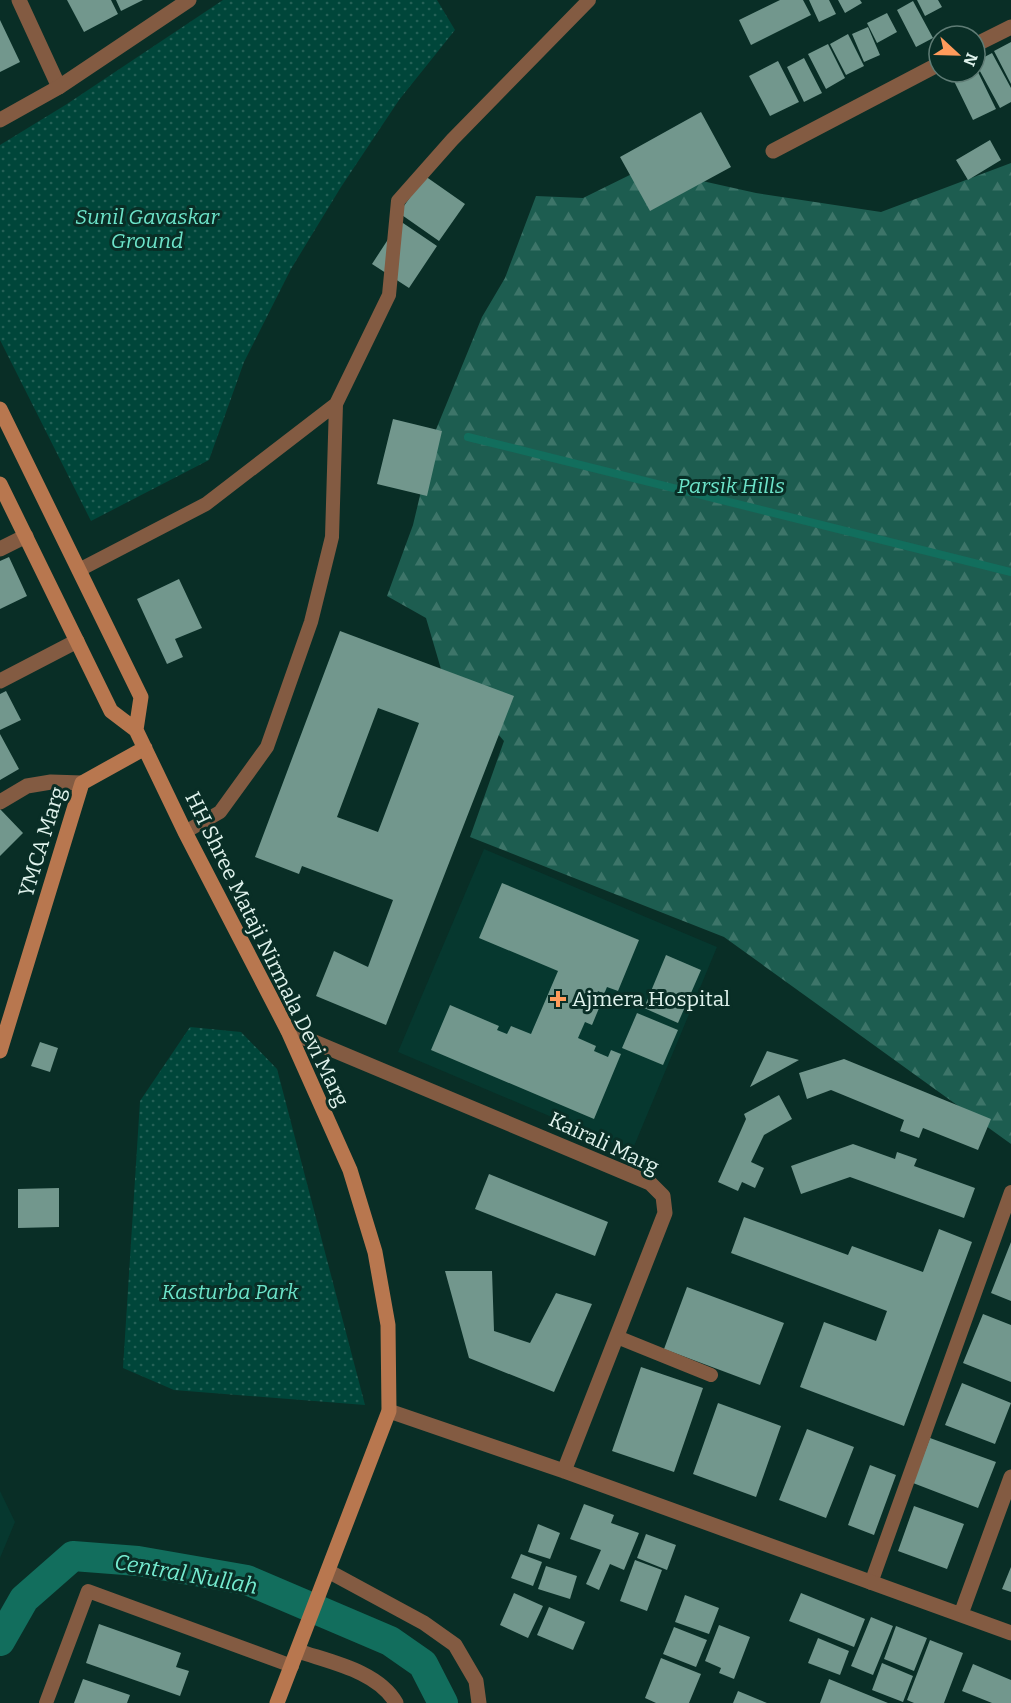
<svg xmlns="http://www.w3.org/2000/svg" width="1011" height="1703" font-family="Bitter,serif">
<style>
.built{fill:#06382f}
.green{fill:url(#green-dots)}
.forest{fill:url(#forest-firs)}
.lines{fill:none;stroke-linecap:round;stroke-linejoin:round}
.stream{stroke:#126e5d;stroke-width:8}
.canal{stroke:#126e5d;stroke-width:30}
.building{fill:#72978d;fill-rule:evenodd}
.service{stroke:#835b42;stroke-width:14}
.minor{stroke:#835b42;stroke-width:15}
.tertiary{stroke:#835b42;stroke-width:15}
.secondary{stroke:#b8774f;stroke-width:15}
.poi-dot{fill:#ff9b5b;stroke:#092e26;stroke-width:2}
.labels{text-anchor:middle;dominant-baseline:central;stroke-width:6;stroke-linejoin:round;paint-order:stroke}
.park-label{font-size:21px;font-style:italic;fill:#6de4ca;stroke:#092e26}
.street-label{font-size:21px;fill:#dff2ec;stroke:#092e26}
.poi-label{font-size:21px;fill:#dff2ec;stroke:#092e26;text-anchor:start}
.water-label{font-size:22px;font-style:italic;fill:#75ebd0;stroke:#092e26}
</style>
<defs>
<pattern id="green-dots" width="8" height="8" patternUnits="userSpaceOnUse" patternTransform="scale(1.5)"><rect width="8" height="8" fill="#00463a"/><path d="M2 2h.1M6 6h.1" fill="none" stroke="#256157" stroke-width="1.8" stroke-linecap="round"/></pattern>
<pattern id="forest-firs" width="22" height="20" patternUnits="userSpaceOnUse" patternTransform="scale(1.5)"><rect width="22" height="20" fill="#1d5d50"/><path d="M5 1l3.5 6h-7zM16 11l3.5 6h-7z" fill="#3d7569"/></pattern>
</defs>
<rect width="100%" height="100%" fill="#092e26"/>
<path class="built" d="M484,849l233,98 -85,204 -234,-99z
M0,1491l15,31 -15,36z"/>
<path class="green" d="M223,0h214l18,30 -56,70 -58,87 -50,82 -47,93 -35,98 -118,61 -91,-181v-195l67,-41z
M190,1027l51,5 36,37 88,336 -191,-15 -51,-22 17,-267z"/>
<path class="forest" d="M1011,163v981l-287,-207 -254,-100 34,-96 -63,-72 -15,-51 -39,-22 26,-71 22,-93 47,-115 23,-39 31,-82 47,2 61,-30 112,25 125,19z"/>
<g class="lines">
<path class="stream" d="M468,437l543,135"/>
<path class="canal" d="M0,1641l24,-42 49,-43 65,5 109,19 143,61 33,23 20,39"/>
</g>
<path class="building" d="M67,0h44l7,14 -34,18z
M116,0h27l-22,11z
M780,0h23l8,15 -60,30 -12,-25z
M809,0h20l7,14 -17,8z
M838,0h22l2,3 -17,10z
M917,0h21l4,7 -17,9z
M913,1l20,37 -17,9 -19,-37z
M887,13l10,19 -20,11 -10,-20z
M0,20l20,42 -20,10z
M868,27l12,28 -16,7 -12,-28z
M848,34l16,32 -18,9 -16,-31z
M1011,42v42l-17,-33z
M828,44l17,34 -19,11 -18,-35z
M992,53l19,35v14l-11,6 -25,-46z
M804,58l18,35 -18,9 -17,-35z
M778,61l21,41 -29,14 -21,-40z
M977,70l19,39 -23,11 -19,-39z
M701,112l30,55 -81,44 -30,-54z
M990,140l11,20 -33,20 -12,-20z
M425,176l40,28 -26,37 -40,-28z
M400,221l37,25 -28,42 -37,-24z
M393,419l49,12 -15,65 -50,-12z
M9,557l18,39 -27,13v-48z
M179,579l23,49 -27,11 8,18 -16,7 -30,-65z
M340,631l174,65 -128,329 -70,-29 18,-45 34,16 25,-67 -91,-34 -3,8 -44,-17zM378,708l41,15 -41,109 -41,-15z
M6,691l15,29 -21,10v-36z
M0,734l19,35 -19,11z
M0,809l23,24 -23,23z
M502,883l137,57 -21,51 -11,-4 -3,7 -6,-3 -3,7 7,3 -10,24 -7,-3 -7,16 18,8 -2,5 14,6 3,-7 10,4 -27,65 -163,-69 19,-45 49,21 -2,4 10,4 4,-8 20,8 27,-63 -79,-33z
M666,955l35,15 -23,53 -34,-15z
M637,1013l41,17 -15,35 -41,-17z
M40,1042l18,6 -8,24 -19,-6z
M767,1051l32,9 -49,27z
M844,1059l147,60 -13,31 -55,-22 -4,10 -19,-7 4,-11 -73,-30 -24,9 -8,-26z
M779,1095l13,24 -28,16 -13,27 13,6 -9,20 -13,-6 -4,9 -20,-9 28,-63 -2,-5z
M853,1144l42,15 2,-7 20,7 -3,7 61,22 -11,30 -114,-41 -49,17 -10,-28z
M489,1174l119,48 -13,34 -120,-47z
M59,1188v39l-41,1v-39z
M744,1217l104,38 4,-9 71,26 16,-43 33,13 -68,184 -104,-39 24,-65 52,19 11,-30 -156,-58z
M1011,1242v59l-20,-8z
M445,1271h47l2,60 36,12 26,-50 36,11 -38,88 -85,-34z
M687,1287l97,36 -24,62 -96,-36z
M983,1314l28,11v57l-48,-19z
M641,1367l62,21 -29,84 -62,-21z
M962,1383l49,20 -16,41 -50,-19z
M718,1403l63,23 -25,71 -63,-23z
M807,1429l47,18 -28,71 -47,-18z
M930,1438l66,24 -18,46 -65,-25z
M870,1465l26,10 -22,60 -26,-10z
M584,1504l30,11 -3,8 28,10 -15,37 -14,-6 -11,26 -13,-6 15,-34 -31,-11z
M914,1506l50,18 -17,45 -49,-18z
M538,1524l22,9 -10,26 -22,-7z
M646,1534l30,11 -9,25 -30,-12z
M521,1554l21,8 -9,24 -22,-8z
M635,1560l27,10 -15,41 -27,-10z
M546,1566l31,10 -7,23 -32,-10z
M1011,1567v25l-9,-3z
M514,1593l29,13 -15,32 -28,-13z
M801,1593l64,26 -11,28 -65,-26z
M685,1595l34,13 -10,26 -34,-12z
M549,1607l36,15 -12,28 -36,-15z
M871,1617l22,9 -20,49 -22,-9z
M99,1624l82,29 -5,14 13,4 -9,25 -94,-33z
M719,1625l31,12 -16,42 -15,-6 2,-5 -16,-7z
M896,1626l31,12 -13,33 -30,-12z
M674,1627l33,13 -11,27 -33,-13z
M818,1638l31,13 -9,24 -32,-12z
M930,1640l33,13 -19,50h-30l-7,-3z
M661,1658l40,16 -12,29h-33l-11,-5z
M882,1663l31,13 -10,26 -31,-12z
M973,1664l38,16v23h-19l-30,-12z
M83,1679l47,16 -3,8h-53z
M829,1679l59,24h-68z
M738,1691l29,12h-34z"/>
<g class="lines">
<path class="service" d="M79,570l127,-66 130,-100
M185,832l35,-20 47,-65 44,-125 21,-85 4,-133 53,-109 9,-94 54,-61 137,-140
M617,1337l94,38
M871,1583l140,-391
M46,1703l42,-112 204,75"/>
<path class="minor" d="M19,0l40,87
M975,45l36,-18
M773,151l166,-87
M0,549l26,-13
M0,681l77,-40
M0,802l27,-16 24,-4 31,1
M288,1031l362,152 13,13 2,17 -101,258
M389,1411l175,60 447,162
M328,1571l96,52 31,22 21,36 3,22
M961,1614l50,-137
M298,1651c32,11 80,20 98,52"/>
<path class="tertiary" d="M0,120l59,-33 130,-87"/>
<path class="secondary" d="M0,409l141,288 -5,33
M0,484l111,227 25,19 49,102 103,199 62,139 25,82 13,73 1,86 -112,292
M0,1051l82,-268 63,-35"/>
</g>
<path class="poi-dot" d="M555 990h6v6h6v6h-6v6h-6v-6h-6v-6h6z"/>
<g class="labels">
<g class="park-label">
<text x="147" y="217">Sunil Gavaskar<tspan x="147" dy="24">Ground</tspan></text>
<text x="731" y="486">Parsik Hills</text>
<text x="230" y="1292">Kasturba Park</text>
</g>
<g class="street-label">
<text transform="translate(42 842) rotate(-73)">YMCA Marg</text>
<text transform="translate(267 949) rotate(64)">HH Shree Mataji Nirmala Devi Marg</text>
<text transform="translate(604 1143) rotate(25)">Kairali Marg</text>
</g>
<g class="poi-label">
<text x="572" y="999">Ajmera Hospital</text>
</g>
<g class="water-label">
<text transform="translate(186 1574) rotate(10)">Central Nullah</text>
</g>
</g>
<g transform="translate(957 54) rotate(112)"><circle r="28" fill="#092e26" stroke="#5f7c75" stroke-width="1.5"/>
<path d="M0-4.5L10 22L0 15L-10 22Z" fill="#ff9b5b"/>
<text y="-9" font-size="16" font-weight="bold" text-anchor="middle" fill="#dff2ec">N</text>
</g>
</svg>
